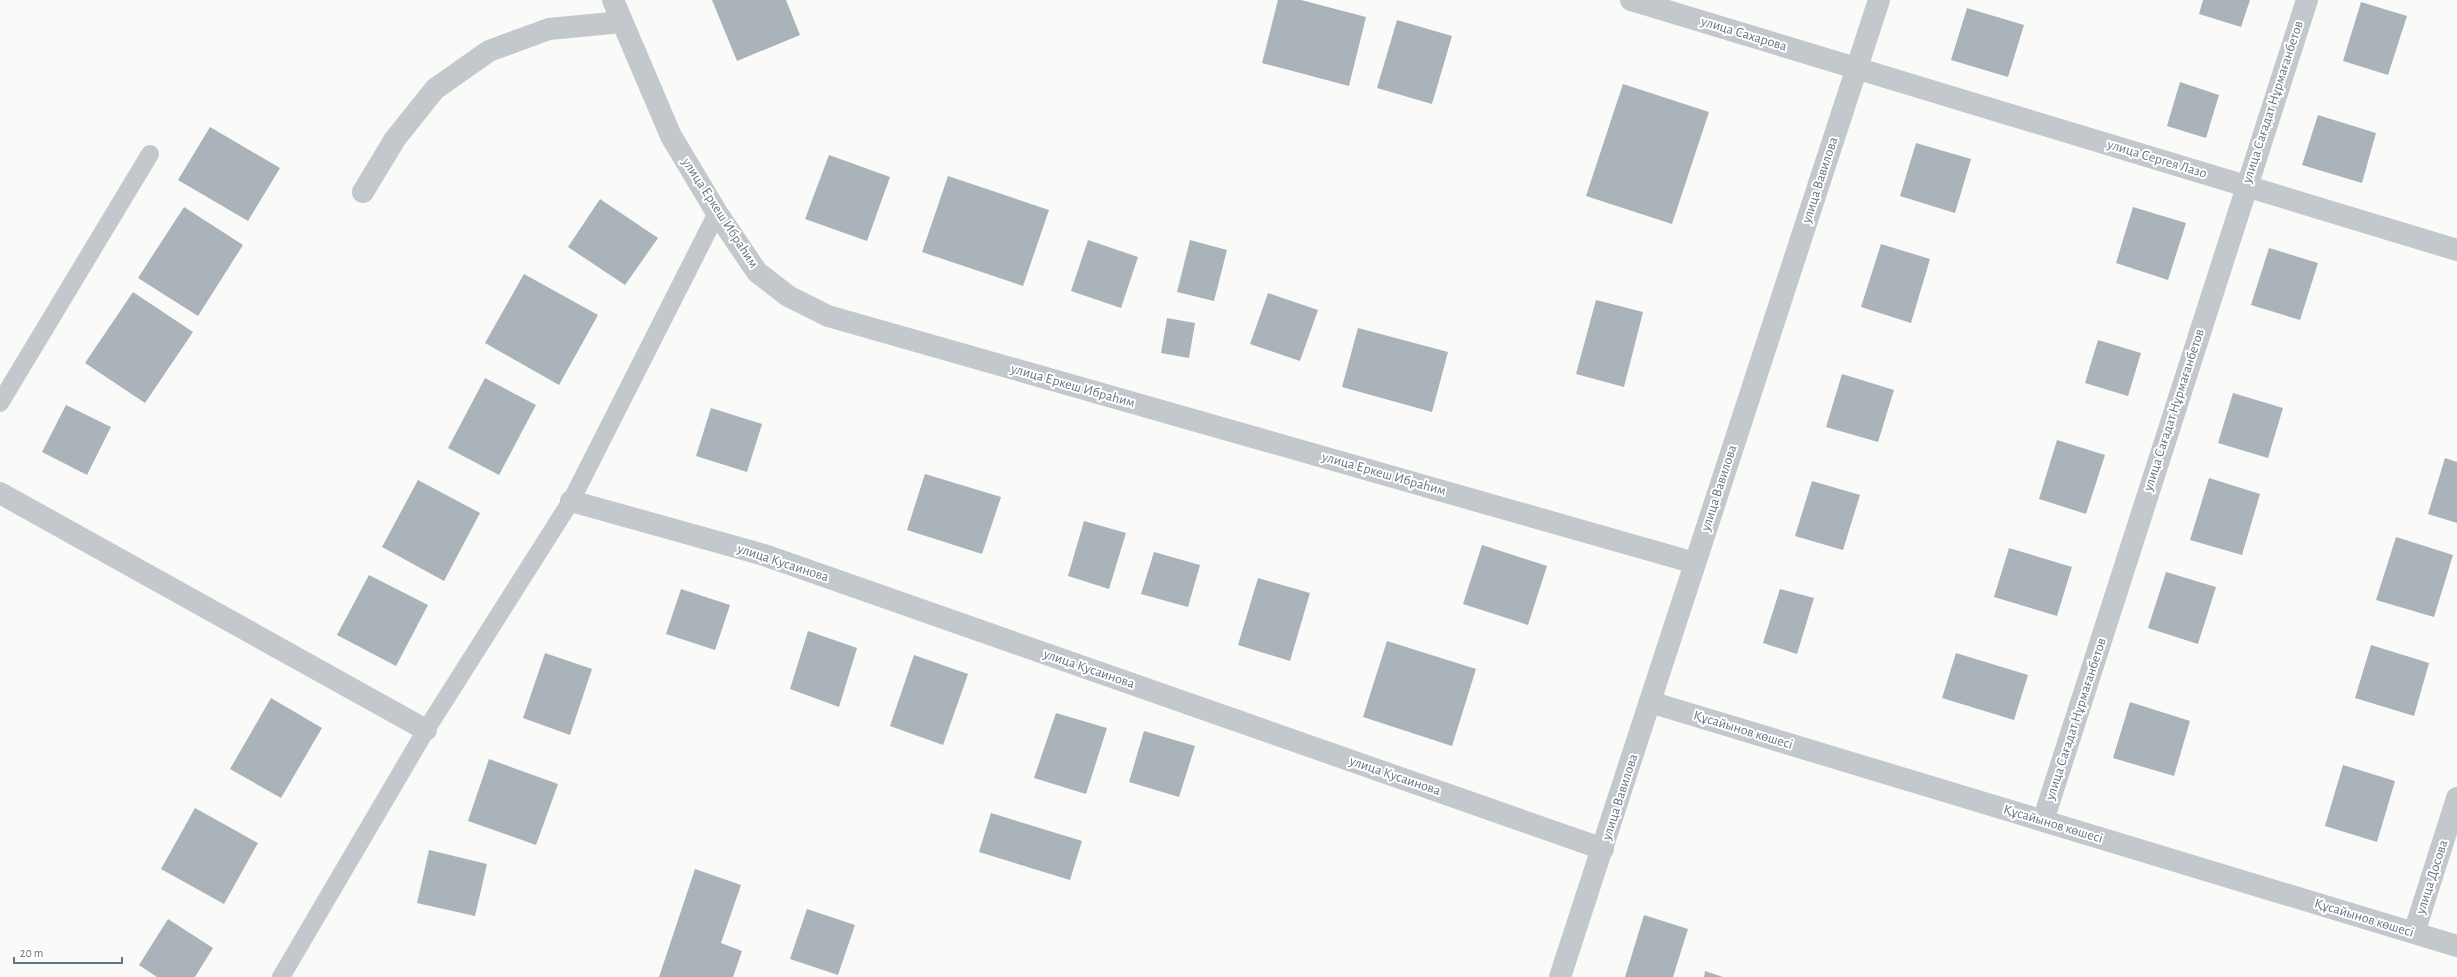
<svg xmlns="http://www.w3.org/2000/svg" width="2457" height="977" font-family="'Alegreya Sans',sans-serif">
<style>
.building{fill:#aab3b9}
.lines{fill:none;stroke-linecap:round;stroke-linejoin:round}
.service{stroke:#c3c8cc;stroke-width:18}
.minor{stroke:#c3c8cc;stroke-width:22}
.tertiary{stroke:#c3c8cc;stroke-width:22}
.labels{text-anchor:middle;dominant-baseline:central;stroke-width:4;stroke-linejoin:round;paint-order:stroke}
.street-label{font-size:14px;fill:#657683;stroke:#fff}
</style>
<rect width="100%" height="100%" fill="#fafaf8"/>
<path class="building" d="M712,0h74l14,35 -63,26z
M1278,0h23l65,17 -17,69 -87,-23z
M2203,0h47l-9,27 -42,-13z
M2361,2l46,14 -19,59 -45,-14z
M1967,8l57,17 -16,52 -57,-17z
M1397,20l55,16 -20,68 -55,-16z
M2180,82l39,13 -13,43 -39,-12z
M1623,84l86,28 -37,112 -86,-28z
M2318,115l58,18 -14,50 -60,-18z
M210,127l70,41 -32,53 -70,-41z
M1916,143l55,16 -16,54 -55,-17z
M829,155l61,22 -23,64 -62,-22z
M948,176l101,34 -26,76 -101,-34z
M600,199l58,39 -33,47 -57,-38z
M184,207l59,38 -45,71 -60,-38z
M2133,207l53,16 -18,57 -52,-17z
M1088,240l50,17 -17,51 -50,-17z
M1190,240l37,10 -13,51 -37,-9z
M1881,244l49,15 -19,64 -50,-16z
M2269,248l49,15 -18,57 -49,-15z
M524,274l74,41 -39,70 -74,-42z
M133,292l60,40 -48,71 -60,-40z
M1268,293l50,17 -18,51 -50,-17z
M1596,300l47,12 -19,75 -48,-13z
M1167,318l28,5 -6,35 -28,-5z
M1358,328l90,24 -16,60 -90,-25z
M2098,340l43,13 -13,43 -43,-13z
M1842,374l52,16 -16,52 -52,-15z
M485,378l51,27 -37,70 -51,-27z
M2233,393l50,15 -15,50 -50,-15z
M66,405l45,22 -24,48 -45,-23z
M711,408l51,16 -15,48 -51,-16z
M2057,440l48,15 -19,59 -47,-15z
M2445,458l12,4v61l-29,-9z
M925,474l76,23 -19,57 -75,-24z
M2209,478l51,16 -18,61 -52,-15z
M418,480l62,33 -36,68 -62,-34z
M1812,481l48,14 -17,55 -48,-14z
M1084,521l42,12 -17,56 -41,-13z
M2396,537l57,18 -19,62 -58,-17z
M1482,545l65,21 -19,59 -65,-21z
M2009,548l63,19 -15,49 -63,-19z
M1154,552l46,13 -12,42 -47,-13z
M2166,572l50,15 -18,57 -50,-16z
M369,575l59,30 -32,61 -59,-31z
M1258,578l52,15 -20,68 -52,-16z
M681,589l49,16 -15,45 -49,-16z
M1780,589l34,9 -17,56 -34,-11z
M808,631l49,17 -18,59 -49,-18z
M1387,641l89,28 -24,77 -89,-29z
M2371,645l58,18 -15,53 -59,-18z
M545,653l47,16 -22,66 -47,-17z
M1956,653l72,22 -14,45 -72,-22z
M914,655l54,19 -25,71 -53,-19z
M271,698l51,30 -41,70 -51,-29z
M2130,702l60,19 -16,55 -61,-18z
M1056,713l51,15 -21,66 -52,-16z
M1144,731l51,15 -16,51 -50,-15z
M489,759l69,25 -22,61 -68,-24z
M2343,765l52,16 -18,61 -52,-16z
M195,808l63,35 -34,61 -63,-35z
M991,813l91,28 -12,39 -91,-28z
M429,850l58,14 -12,52 -58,-13z
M695,869l46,16 -20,58 21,8 -9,26h-74z
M807,909l48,16 -17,50 -48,-16z
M1644,915l44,14 -15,48h-48z
M168,919l45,29 -18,29h-38l-18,-12z
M1705,971l18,6h-19z"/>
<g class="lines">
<path class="service" d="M0,403l150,-249
M281,977l145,-247 145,-229 146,-288"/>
<path class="minor" d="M613,0l58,136 46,77 40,59 31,24 40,20 867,247
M1631,0l826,250
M363,192l32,-53 40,-50 54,-38 60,-22 73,-7
M0,493l426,237
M571,501l193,54 839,294
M1650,702l807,244
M2043,821l264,-821
M2414,933l43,-135"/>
<path class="tertiary" d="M1560,977l319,-977"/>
</g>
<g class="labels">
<g class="street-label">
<text transform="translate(1744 34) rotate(17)">улица Сахарова</text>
<text transform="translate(2273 102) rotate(-72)">улица Сағадат Нұрмағанбетов</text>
<text transform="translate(2157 159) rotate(17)">улица Сергея Лазо</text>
<text transform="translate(1820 180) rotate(-72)">улица Вавилова</text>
<text transform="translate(720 213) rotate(57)">улица Еркеш Ибраһим</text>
<text transform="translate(1073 386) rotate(16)">улица Еркеш Ибраһим</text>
<text transform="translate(2174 410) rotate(-72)">улица Сағадат Нұрмағанбетов</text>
<text transform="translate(1384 474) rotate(16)">улица Еркеш Ибраһим</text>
<text transform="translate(1719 488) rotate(-72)">улица Вавилова</text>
<text transform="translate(783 563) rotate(18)">улица Кусаинова</text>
<text transform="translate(1089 669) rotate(19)">улица Кусаинова</text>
<text transform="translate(2076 719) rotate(-72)">улица Сағадат Нұрмағанбетов</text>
<text transform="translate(1743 730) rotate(17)">Құсайынов көшесі</text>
<text transform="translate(1395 776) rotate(19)">улица Кусаинова</text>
<text transform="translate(1620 797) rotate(-72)">улица Вавилова</text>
<text transform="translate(2053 824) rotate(17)">Құсайынов көшесі</text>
<text transform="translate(2432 877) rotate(-72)">улица Досова</text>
<text transform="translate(2364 918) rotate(17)">Құсайынов көшесі</text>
</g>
</g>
<path d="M14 957v6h108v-6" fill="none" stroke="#657683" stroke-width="2"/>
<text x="20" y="957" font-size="12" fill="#657683" stroke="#ffffff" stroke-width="3" paint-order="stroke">20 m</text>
</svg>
